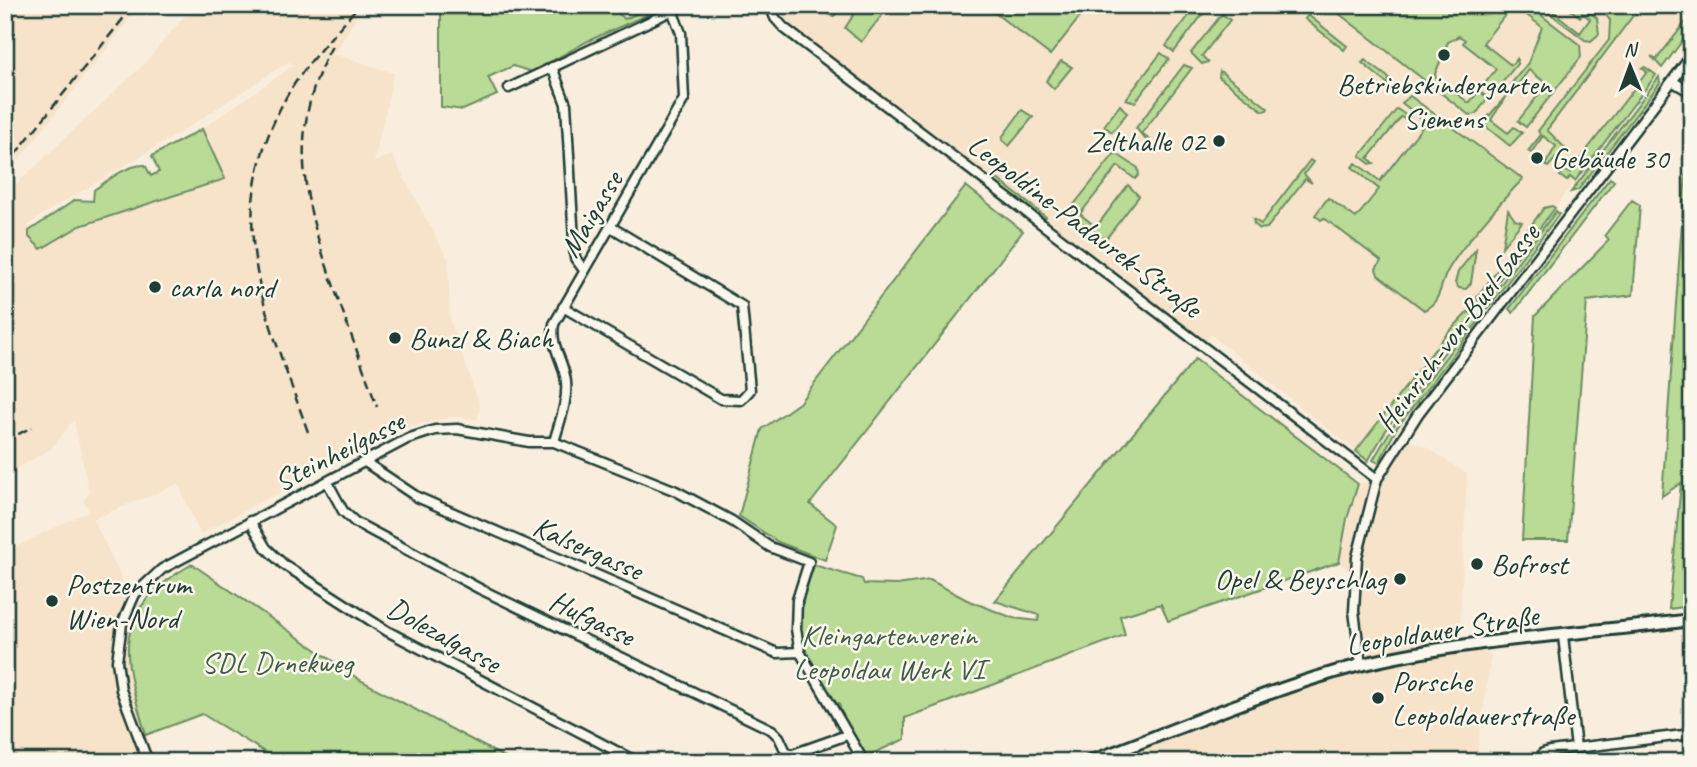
<svg xmlns="http://www.w3.org/2000/svg" width="1697" height="767" font-family="Caveat,sans-serif">
<style>
.built{fill:#f6e3ca;fill-rule:evenodd}
.green{fill:#b9db95;stroke:#6c8c64;stroke-width:2}
.lines{fill:none;stroke-linecap:round;stroke-linejoin:round}
.minor-casing{stroke:#1f3d34;stroke-width:13}
.secondary-casing{stroke:#1f3d34;stroke-width:16}
.minor{stroke:#fbf7ec;stroke-width:8}
.secondary{stroke:#fbf7ec;stroke-width:10}
.rail{stroke:#1f3d34;stroke-width:2.5;stroke-dasharray:10 5;stroke-linecap:butt}
.poi-dot{fill:#1f3d34;stroke:#fbf7ec;stroke-width:2.5}
.labels{text-anchor:middle;dominant-baseline:central;stroke-width:5;stroke-linejoin:round;paint-order:stroke}
.poi-label{font-size:30px;fill:#1f3d34;stroke:#fbf7ec;text-anchor:start}
.street-label{font-size:30px;fill:#1f3d34;stroke:#fbf7ec}
.park-label{font-size:30px;fill:#3e5d47;stroke:#fbf7ec}
</style>
<rect width="100%" height="100%" fill="#f9eedd"/>
<filter id="ink" filterUnits="userSpaceOnUse"><feTurbulence type="fractalNoise" baseFrequency=".0143" numOctaves="2"/><feDisplacementMap in="SourceGraphic" scale="14" xChannelSelector="R" yChannelSelector="G"/><feConvolveMatrix kernelMatrix="1 2 1 2 8 2 1 2 1" color-interpolation-filters="sRGB"/></filter>
<g filter="url(#ink)">
<path class="built" d="M5,5h136l-136,172z
M194,5h170l-30,49 60,19 -20,89 18,-7 56,104 2,60 30,87 -2,14 -21,-4 -57,13 -200,105 -22,-50 -85,35 33,68 15,17 -9,17 -5,28 2,28 26,85h-150v-210l84,-41 -6,-11 6,-7 -15,-73 -23,29 -46,26v-280l139,-131zM288,62l6,3 -92,64 23,50 -145,47 -38,23 -13,-12v-12l16,-12 131,-78z
M608,5h61l-39,17z
M770,5h922v23l-287,375 -37,58 -157,-126 -7,10 -420,-317z
M1400,438l25,8 42,28 -7,151 2,20 29,10 -15,107h-360l-1,-8 245,-87 -7,-94 -14,-11 1,-7 18,-71 19,-5z"/>
<path class="green" d="M441,5h167l17,14 30,-14h14l-81,36 -56,31 -19,-6 -25,11 9,18 -34,15 -22,-3z
M815,5h30l-12,12z
M860,5l29,1 -28,36 -16,-14z
M995,5h88l4,3 -37,47 -59,-45z
M1197,5l9,5 -32,42 -8,-6z
M1328,5h185l-30,38 28,22 6,-6v5l-24,30 -10,-8 13,-17 -33,-26 2,-3 -6,-4 -11,6 -13,32 1,4 33,25 10,-12 9,7 -12,16 -7,1z
M1514,5h14l52,40 1,12 -55,70 -8,-6 29,-37 -18,-14 -14,18 -4,-4 17,-21 14,-36z
M1539,5h6l35,28 10,-14 -7,-5 -3,3 -16,-12h16l17,13 2,16 -8,7 -6,-1z
M1597,5h44l-94,125 18,18 -17,19 -3,-2 11,-19 -13,-10 -12,17 -3,-2 13,-16 -3,-4 71,-91 1,-20z
M1222,14l8,6 -28,36 6,6 -6,2 -11,-11z
M1692,14v14l-30,40 -11,-12 5,4z
M1308,15l39,31 -3,4 -39,-31z
M1161,53l8,6 -34,43 -9,-3z
M1365,60l24,18 -1,12 -2,-2 2,-4 -26,-21z
M1061,61l11,6 -18,22 -8,-8z
M1184,65l8,3 -50,65 7,6 -3,1 -10,-12z
M1645,67l11,8 -81,106 -5,-4 -3,4 -7,-5 4,-6 5,3 78,-101 -5,-4z
M1220,71l48,37 -1,2 -4,1 -44,-34z
M1659,77l1,6 -82,107 -7,2z
M1507,95l-16,25 17,13 6,-6 8,6 -12,13 -25,-20 3,-9z
M1410,96l113,83c-17,17 -67,73 -77,95 -6,13 -6,29 -22,36l-46,-35 -2,-6 5,-8 -57,-43 -3,2 -6,-5 13,-17 28,20 23,-29 -27,-22 4,-4 24,18 46,-59 -24,-19z
M1120,105l7,8 -15,19 -8,-6z
M1397,109l10,7v4l-6,-3 -33,41 6,5 -4,1 -10,-8z
M1022,110l11,7 -24,29 -7,-6 1,-4z
M202,129l23,50 -145,47 -39,23 -12,-12v-6l46,-31 18,1 1,-11c14,-10 34,-26 51,-25l6,11 8,-4 -7,-16z
M1115,153l23,15 1,7 -4,4 -17,-13 -38,48 16,13 32,-42 11,11 -34,44 -37,-28z
M1692,155v436l-2,15 -21,3 12,-126 -19,13 22,-302 4,-37z
M1310,160l3,2 -9,12 8,9 -7,-4 -38,49 -7,1 -6,-5 -1,-5 8,5z
M996,178l50,39 -2,2 -49,-37z
M1610,178l4,3 -101,132 -4,-4z
M966,186l57,45 -213,273 27,21 -12,35 -47,-18 -39,-26 23,-87 37,-26z
M1632,200l8,5 -7,90 -46,6 -19,239h-46l13,-224 74,-76 -4,-5z
M1552,206l3,2 -76,98 -2,-9 67,-89z
M1508,210l7,10 7,2 -20,25z
M1556,211l3,3 -71,94 -6,1z
M1476,249l-5,34 -5,6 -7,-1 -4,-5 3,-11z
M1468,312l6,2 -85,111 -21,36 -12,-10 89,-115z
M1477,316l1,6 -82,107 -17,34 -6,-3 20,-34z
M1195,359l163,125 -11,35 -8,43 -171,59 -7,-17 -41,12 5,19 -220,83v21l-40,18 -24,-44 -2,-10 -6,1c-33,-59 -43,-72 -19,-139l48,14 2,5 33,1 33,-5 37,20 46,18 25,3 1,-6 -44,-14z
M192,564l168,116 153,82h-232l-79,-48 -56,21c-24,-81 -37,-123 46,-171z
M1583,753l1,9h-38l2,-5z"/>
<g class="lines">
<defs>
<path id="minor" d="M770,5l5,13 9,10 593,451
M552,67l14,37 9,154 9,12
M1672,81l20,12
M509,88l175,-83
M563,307l158,92 20,1 9,-10 -8,-84 -131,-79
M554,442c5,-19 14,-40 12,-60 -2,-22 -16,-34 -12,-58l130,-225 -3,-66 -9,-23
M365,462l52,35 360,156 23,-1
M328,483l15,28 12,11 125,67 292,141 7,7 8,17h6l54,-19
M250,521l16,27 17,16 104,67 250,131
M1563,636l13,112
M1361,665l-7,-54 3,-54 20,-78 41,-65 274,-359
M148,762l-27,-72 -4,-29 5,-37 13,-30 27,-25 245,-130 28,-9 22,-1 72,13h25l122,49 56,30 38,26 39,15 -12,38 -1,29 4,23 64,110
M1539,762l4,-9 7,-2 142,-17"/>
<path id="secondary" d="M1089,762c89,-33 179,-73 271,-97 106,-26 223,-31 332,-45"/>
</defs>
<use href="#minor" class="minor-casing"/>
<use href="#secondary" class="secondary-casing"/>
<use href="#minor" class="minor"/>
<use href="#secondary" class="secondary"/>
<path class="rail" d="M332,46c-46,86 -29,154 2,241 14,40 29,80 43,120
M5,167l129,-162
M308,432c-41,-117 -88,-209 -25,-329 19,-36 50,-67 76,-98
M5,441l27,-14"/>
</g>
</g>
<g class="poi-dot">
<circle cx="1444" cy="55" r="7"/>
<circle cx="1219" cy="141" r="7"/>
<circle cx="1537" cy="158" r="7"/>
<circle cx="155" cy="287" r="7"/>
<circle cx="395" cy="338" r="7"/>
<circle cx="1477" cy="564" r="7"/>
<circle cx="1400" cy="579" r="7"/>
<circle cx="52" cy="601" r="7"/>
<circle cx="1378" cy="698" r="7"/>
</g>
<g class="labels">
<g class="poi-label">
<text x="1444" y="84" text-anchor="middle">Betriebskindergarten<tspan x="1444" dy="34">Siemens</tspan></text>
<text x="1205" y="141" text-anchor="end">Zelthalle 02</text>
<text x="1551" y="158">Gebäude 30</text>
<text x="169" y="287">carla nord</text>
<text x="409" y="338">Bunzl &amp; Biach</text>
<text x="1491" y="564">Bofrost</text>
<text x="1386" y="579" text-anchor="end">Opel &amp; Beyschlag</text>
<text x="66" y="584">Postzentrum<tspan x="66" dy="34">Wien-Nord</tspan></text>
<text x="1392" y="681">Porsche<tspan x="1392" dy="34">Leopoldauerstraße</tspan></text>
</g>
<g class="street-label">
<text transform="translate(591 214) rotate(-59)">Maigasse</text>
<text transform="translate(1085 226) rotate(37)">Leopoldine-Padaurek-Straße</text>
<text transform="translate(1457 328) rotate(-53)">Heinrich-von-Buol-Gasse</text>
<text transform="translate(339 451) rotate(-27)">Steinheilgasse</text>
<text transform="translate(588 548) rotate(24)">Kalsergasse</text>
<text transform="translate(592 618) rotate(26)">Hufgasse</text>
<text transform="translate(1442 630) rotate(-9)">Leopoldauer Straße</text>
<text transform="translate(444 635) rotate(29)">Dolezalgasse</text>
</g>
<g class="park-label">
<text x="889" y="635">Kleingartenverein<tspan x="889" dy="34">Leopoldau Werk VI</tspan></text>
<text x="277" y="662">SDL Drnekweg</text>
</g>
</g>
<rect width="1697" height="767" fill="none" stroke="#fbf7ec" stroke-width="28"/>
<rect x="14" y="14" width="1669" height="739" fill="none" stroke="#1f3d34" stroke-width="2.5" filter="url(#ink)"/>
<g transform="translate(1630 66) rotate(359)" stroke="#fbf7ec" stroke-width="5" paint-order="stroke">
<path d="M0-5L12 26L0 18L-12 26Z" fill="#1f3d34"/>
<text y="-10" font-size="19" font-weight="bold" text-anchor="middle" fill="#1f3d34">N</text>
</g>
</svg>
